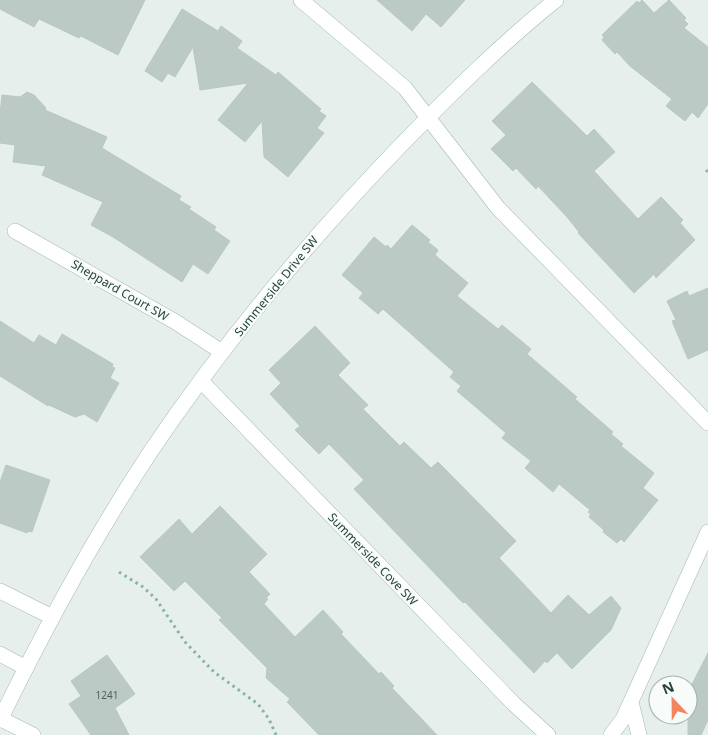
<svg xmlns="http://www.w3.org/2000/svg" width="708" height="735" font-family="'Noto Sans',sans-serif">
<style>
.building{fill:#bbcac4;stroke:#b8c9c2}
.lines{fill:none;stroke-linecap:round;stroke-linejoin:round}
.minor-casing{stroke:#a8b8b2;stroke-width:16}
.tertiary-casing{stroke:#a8b8b2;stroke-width:16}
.path{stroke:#86b3a5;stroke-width:3;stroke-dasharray:2.5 4;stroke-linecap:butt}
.minor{stroke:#fff;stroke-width:15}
.tertiary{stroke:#fff;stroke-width:15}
.labels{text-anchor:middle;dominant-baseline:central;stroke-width:4.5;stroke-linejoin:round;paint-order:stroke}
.number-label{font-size:10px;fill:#4a645c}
.street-label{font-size:12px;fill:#24423a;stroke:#f7fbf9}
</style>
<rect width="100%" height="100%" fill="#e6efeb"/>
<path class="building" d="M0,0h145l-27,55 -37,-19 -2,2 -40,-19 -5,8 -34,-18z
M377,0h88l-24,27 -15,-13 -14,17z
M642,0l12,13 15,-13 17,18 -2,2 4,4 -4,4 24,19v57l-10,14 -6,-6 -7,9 -19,-15 6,-7 -42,-33 -13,-14 -2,2 -13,-14 2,-3 -2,-2 35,-34 2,2z
M182,9l36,22 3,-5 21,15 -5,7 39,27 2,-3 43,37 -2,2 7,5 -9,12 7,5 -36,44 -24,-20 -2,-36 -17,21 -27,-22 30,-37 -48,7 -7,-43 -18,30 -7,-4 -6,9 -17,-11z
M532,82l55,54 7,-7 21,23 -21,19 44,48 23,-22 22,23 -3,3 15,17 -39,38 -2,-4 -20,19 -56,-60 1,-1 -12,-15 -29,-31 -2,3 -20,-21 -3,3 -22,-22 15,-14 -14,-14z
M27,92l7,3 12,13 -1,2 62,27 -5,11 79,48 -2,4 12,7 -2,2 27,18 -2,3 16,11 -22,33 -15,-10 -11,18 -69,-45 -22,-12 12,-23 -61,-27 4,-9 -33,-4 2,-17 -15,-2v-29l2,-19 18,2z
M412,225l18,15 -2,2 10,8 -3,5 33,28 -11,13 41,33 4,-4 29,24 -4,5 50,43 -2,2 38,33 -2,2 12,10 -2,2 33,27 -11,15 15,12 -34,42 -3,-3 -4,4 -14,-11 1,-2 -15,-13 2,-3 -3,-2 2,-2 -31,-26 -6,8 -28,-24 6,-7 -29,-23 4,-5 -49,-42 4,-5 -11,-9 4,-5 -71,-63 -5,5 -19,-16 4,-5 -21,-18 32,-38 12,10 1,-2 4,4z
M708,288v62l-20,9 -16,-38 4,-1 -9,-19 20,-10 2,5z
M0,321l34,22 5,-8 17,10 6,-11 51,30 -1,3 3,1 -5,10 9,5 -22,39 -13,-8 -9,3 -26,-12 -1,1 -48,-30z
M315,326l35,37 -12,12 30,30 -5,4 37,37 4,-4 27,26 7,-6 78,79 -17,17 52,55 17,-18 21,20 22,-19 10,12 -10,22 -39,39 -15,-16 -10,10 -2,-2 -11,12 -69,-71 -2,1 -109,-114 10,-9 -35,-36 -10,10 -24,-24 5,-4 -30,-32 11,-11 -12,-13z
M6,465l44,15 -18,52 -4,-1 -1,2 -27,-10v-41z
M220,506l47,48 -18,18 21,22 -4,4 2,1 -4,5 31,33 28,-27 20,22 -2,2 38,40 2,-2 13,14 -2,2 45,47h-118l-32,-33 3,-3 -24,-21 1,-10 -48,-48 3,-2 -37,-37 -11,10 -34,-34 39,-38 13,15z
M708,653v67l-7,15h-13v-43z
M107,655l28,39 -20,14 14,27h-38l-22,-31 12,-8 -10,-15z"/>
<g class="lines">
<defs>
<path id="minor" d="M301,0l104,88 93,120 210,215
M15,231l159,90 48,31
M201,381l313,323 34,31
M0,591l52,26
M0,654l26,14
M631,702l8,33
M1,719l32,16
M611,735l12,-16 85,-187"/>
<path id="tertiary" d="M0,720c45,-92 94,-183 151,-269 74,-110 161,-214 254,-310 48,-49 97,-98 151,-141"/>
</defs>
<use href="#minor" class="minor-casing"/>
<use href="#tertiary" class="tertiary-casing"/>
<path class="path" d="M706,170l2,2
M119,572l24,15 13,12 29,43 29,30 44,32 11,15 7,16"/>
<use href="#minor" class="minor"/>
<use href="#tertiary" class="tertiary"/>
</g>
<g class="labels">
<g class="number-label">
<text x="107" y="695">1241</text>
</g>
<g class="street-label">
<text transform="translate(276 286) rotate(-51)">Summerside Drive SW</text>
<text transform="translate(120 290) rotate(30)">Sheppard Court SW</text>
<text transform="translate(373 559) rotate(46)">Summerside Cove SW</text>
</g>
</g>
<g transform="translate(673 700) rotate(338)"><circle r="24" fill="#f7fbf9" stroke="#a3b1ad"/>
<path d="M0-4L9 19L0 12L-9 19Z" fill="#f4845f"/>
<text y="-8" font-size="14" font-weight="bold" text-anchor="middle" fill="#24423a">N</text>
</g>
</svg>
